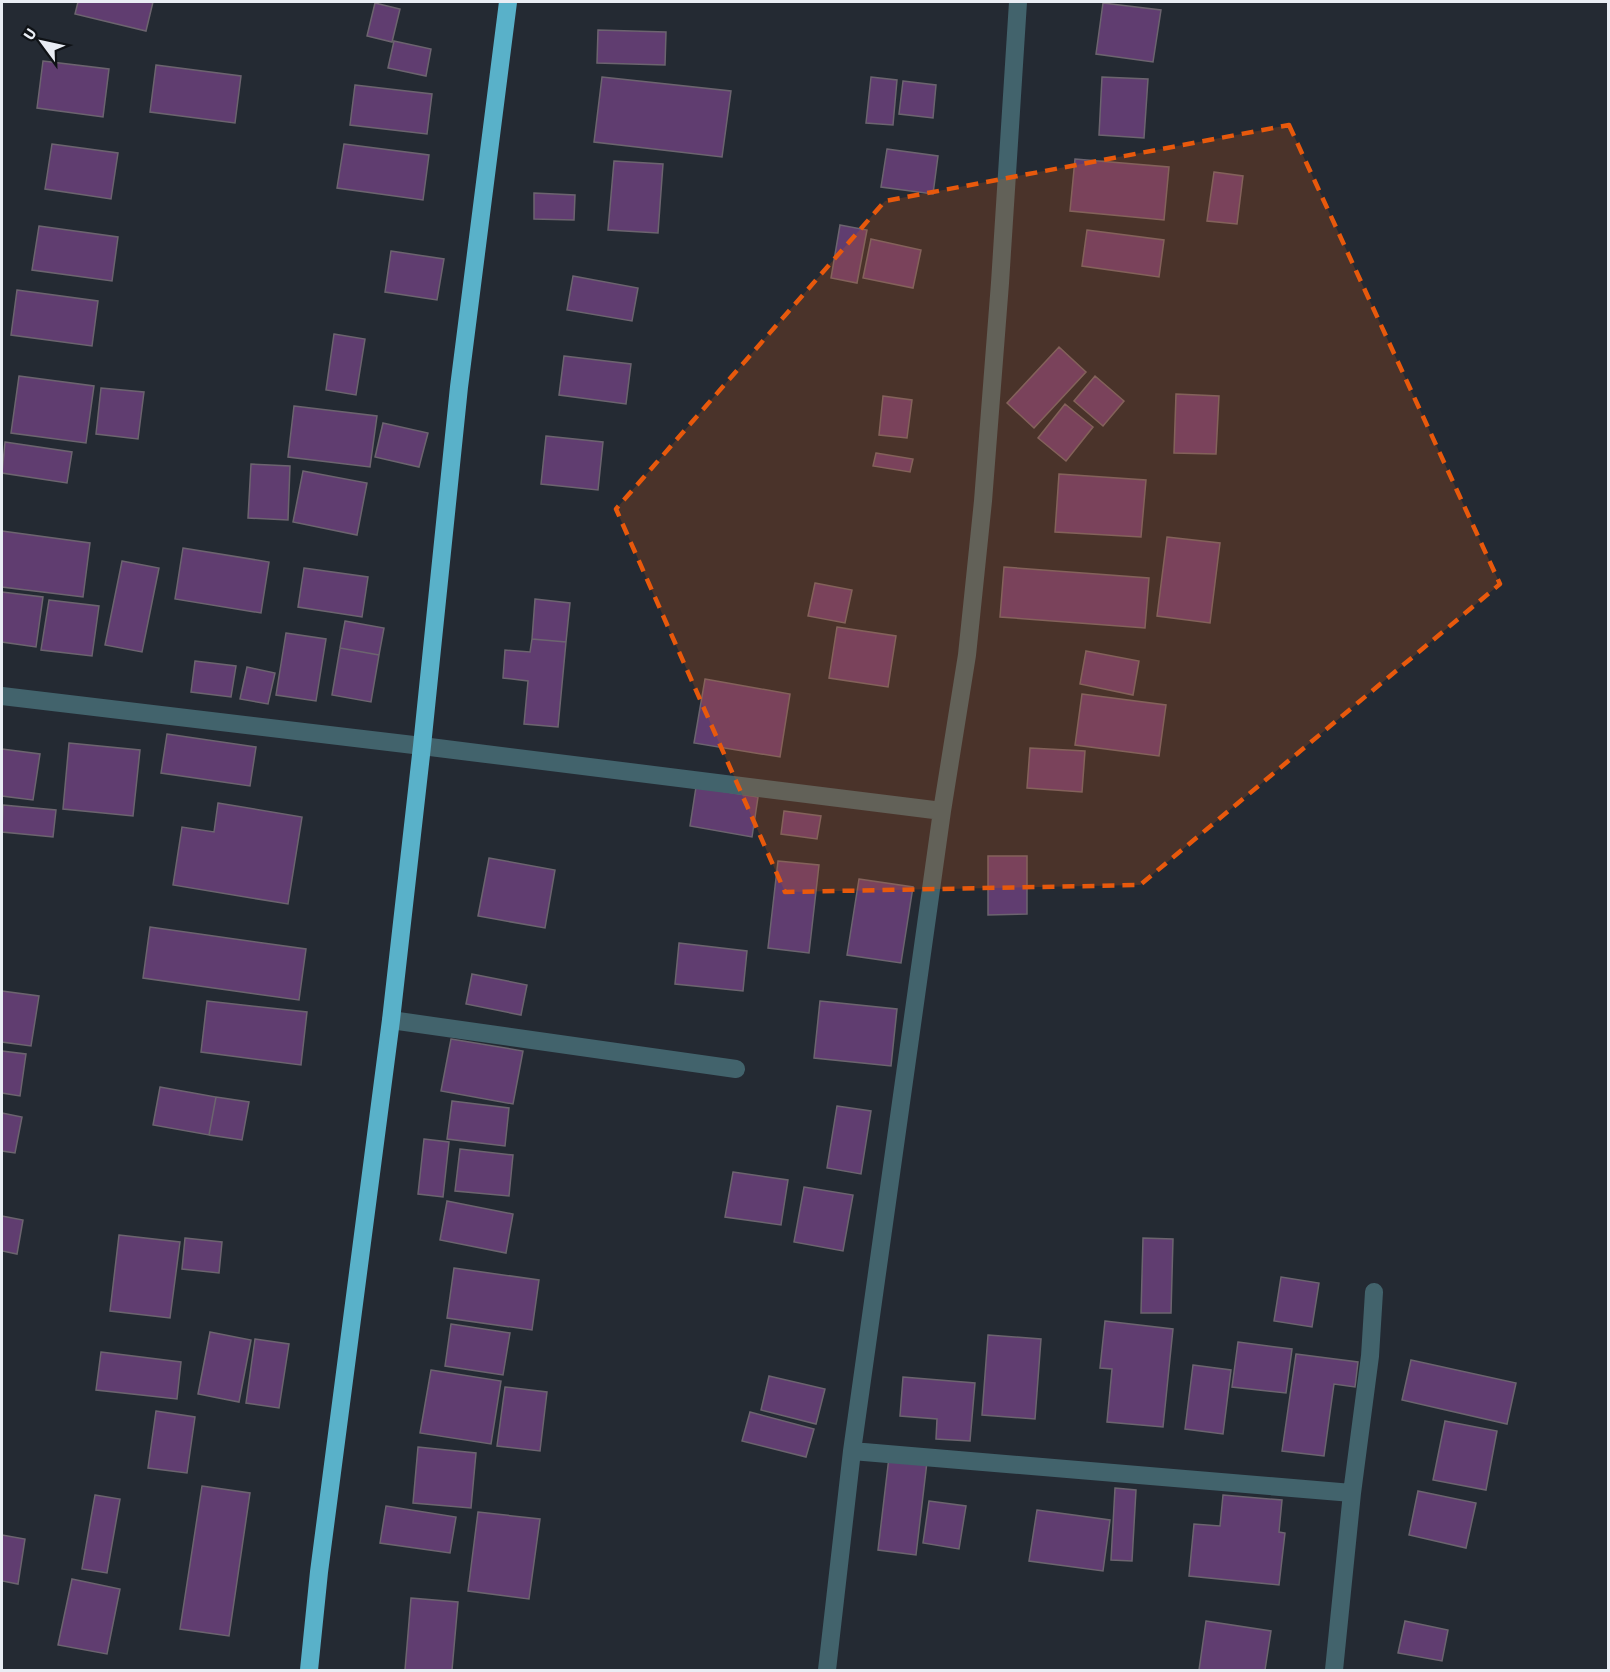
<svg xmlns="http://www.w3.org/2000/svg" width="1610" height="1672" font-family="'Source Sans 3',sans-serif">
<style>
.building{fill:#603d70;stroke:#6c646f;stroke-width:1.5}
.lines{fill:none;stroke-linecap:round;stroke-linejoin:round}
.street{stroke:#42636c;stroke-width:18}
.highway{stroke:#59b1c9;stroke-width:18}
.marked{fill:#e8590c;fill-opacity:0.2;stroke:#e8590c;stroke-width:4.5;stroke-dasharray:12 8;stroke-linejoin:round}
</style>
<rect width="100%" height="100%" fill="#242a33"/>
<path class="building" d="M78,2h75l-7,29 -71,-17z
M375,3l25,6 -8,33 -25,-6z
M1103,3l58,7 -8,52 -57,-8z
M598,30l68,2 -1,33 -68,-2z
M394,41l37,8 -5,27 -38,-8z
M43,61l66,8 -6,48 -66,-9z
M156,65l85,11 -6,47 -85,-11z
M602,77l129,14 -9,66 -128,-15z
M871,77l26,3 -4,45 -27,-2z
M1102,77l46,2 -4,59 -45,-3z
M903,81l33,4 -3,33 -34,-4z
M355,85l77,9 -5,40 -77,-9z
M52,144l66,9 -7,46 -66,-10z
M344,144l85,11 -6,45 -86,-12z
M887,149l51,7 -5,38 -52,-7z
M1075,159l94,8 -5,53 -94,-9z
M614,161l49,3 -5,69 -50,-3z
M1214,172l29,4 -6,48 -30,-3z
M534,193l41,2 -1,25 -40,-1z
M840,225l27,5 -10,53 -26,-5z
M39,226l79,11 -6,44 -80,-11z
M1087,230l77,10 -5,37 -77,-11z
M871,239l50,11 -8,38 -50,-10z
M391,251l53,8 -7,41 -52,-8z
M573,276l65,12 -6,33 -65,-11z
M17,290l81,11 -6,45 -81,-11z
M334,334l31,5 -9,56 -30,-5z
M1059,347l27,25 -52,56 -27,-25z
M564,356l67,8 -5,40 -67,-9z
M19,376l75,10 -8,57 -75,-10z
M1095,376l29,25 -21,25 -29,-25z
M101,388l43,4 -6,47 -42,-5z
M1176,394l43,2 -3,58 -42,-1z
M883,396l29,4 -5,38 -28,-3z
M1065,404l28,23 -27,34 -28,-23z
M294,406l83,10 -7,51 -82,-10z
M383,423l45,10 -9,34 -44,-10z
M546,436l57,6 -5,48 -57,-6z
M5,442l67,10 -5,31 -65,-10z
M876,453l37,6 -3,13 -37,-6z
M251,464l39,2 -2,54 -40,-2z
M303,471l64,12 -10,52 -64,-13z
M1059,474l87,6 -5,57 -86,-5z
M2,531l88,12 -7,54 -81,-10z
M1167,537l53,6 -10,80 -53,-7z
M183,548l86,14 -8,51 -86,-14z
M122,561l37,7 -17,84 -37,-7z
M1004,567l145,11 -4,50 -145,-11z
M304,568l64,9 -6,40 -64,-10z
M815,583l37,7 -7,33 -37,-7z
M2,592l41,5 -7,50 -34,-5z
M535,599l35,4 -4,39 -34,-3z
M49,600l50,6 -7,50 -51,-6z
M345,621l39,7 -5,27 -39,-7z
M837,627l59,9 -8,51 -59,-9z
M286,633l40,6 -10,62 -40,-6z
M532,639l34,3 -8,85 -34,-3 4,-43 -25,-3 2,-28 25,2z
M340,648l39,7 -8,47 -39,-7z
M1086,651l53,10 -6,34 -53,-11z
M195,661l41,5 -5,31 -40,-5z
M247,667l28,6 -7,31 -28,-5z
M705,679l85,15 -10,63 -86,-14z
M1082,694l84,11 -7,51 -84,-11z
M167,734l89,13 -6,39 -89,-13z
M69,743l71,7 -7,66 -70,-7z
M1030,748l55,3 -3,41 -55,-4z
M2,749l38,5 -7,46 -31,-4z
M696,787l62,10 -6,40 -62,-11z
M218,803l84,14 -14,87 -115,-19 9,-58 32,5z
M3,805l53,5 -3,27 -51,-5z
M784,811l37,5 -4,23 -36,-5z
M988,856h39v58l-39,1z
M489,858l66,12 -10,58 -67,-12z
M778,861l41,4 -10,88 -41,-5z
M859,879l54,8 -12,76 -54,-8z
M150,927l156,22 -7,51 -156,-22z
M679,943l68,8 -4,40 -68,-7z
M472,974l55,11 -6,30 -55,-11z
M2,991l37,5 -8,50 -29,-4z
M207,1001l100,11 -6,53 -100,-13z
M820,1001l77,8 -6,57 -77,-8z
M451,1039l72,12 -10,53 -72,-13z
M2,1051l24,3 -6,42 -18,-3z
M160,1087l56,10 -7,38 -56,-10z
M216,1097l33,5 -7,38 -33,-5z
M452,1101l57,7 -4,38 -58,-7z
M837,1106l34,5 -10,63 -34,-6z
M2,1113l20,4 -7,36 -13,-2z
M424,1139l25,3 -6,55 -25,-3z
M460,1149l53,6 -4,41 -54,-5z
M733,1172l55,8 -7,45 -56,-8z
M804,1187l49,8 -10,56 -49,-9z
M447,1201l66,13 -7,39 -66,-13z
M2,1216l21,4 -6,34 -15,-3z
M119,1235l61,7 -10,76 -60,-7z
M185,1238l37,4 -3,31 -37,-4z
M1143,1238l30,1 -2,74h-30z
M454,1268l85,12 -7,50 -85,-12z
M1281,1277l38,6 -7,44 -38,-6z
M1105,1321l68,8 -10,98 -56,-5 5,-53 -12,-1z
M451,1324l59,9 -7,42 -58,-9z
M210,1332l41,8 -12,62 -41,-8z
M988,1335l53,4 -6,80 -53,-4z
M255,1339l34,5 -10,64 -33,-5z
M1238,1342l54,7 -6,44 -54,-6z
M101,1352l80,10 -4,37 -81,-9z
M1296,1354l62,8 -3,25 -21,-3 -10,72 -42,-5z
M1411,1360l105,23 -9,41 -105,-24z
M1193,1365l38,5 -8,64 -38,-5z
M431,1370l70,11 -10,63 -71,-11z
M769,1376l56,13 -9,35 -55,-14z
M903,1377l72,6 -5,58 -34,-2 1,-20 -37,-3z
M505,1387l42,5 -7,59 -43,-5z
M156,1411l39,6 -8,56 -39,-5z
M750,1412l64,17 -8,28 -64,-16z
M1445,1421l52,10 -11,59 -53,-10z
M418,1447l58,6 -5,55 -58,-5z
M889,1457l38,5 -11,93 -38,-5z
M202,1486l48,7 -21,143 -49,-7z
M1115,1488l21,2 -4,71 -21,-1z
M1418,1491l58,12 -10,45 -57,-13z
M95,1495l25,4 -13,74 -25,-4z
M1223,1495l59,5 -3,32 6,1 -6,52 -90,-9 5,-52 26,2z
M929,1501l37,5 -7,43 -36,-6z
M386,1506l70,11 -6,36 -70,-10z
M1037,1510l73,10 -7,51 -74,-10z
M478,1512l62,7 -11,80 -61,-8z
M2,1535l23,4 -7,45 -16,-3z
M72,1579l48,10 -13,65 -49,-9z
M411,1598l47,4 -6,68h-47z
M1206,1621l65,10 -6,39h-66z
M1405,1621l43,9 -6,31 -44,-8z"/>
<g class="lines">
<path class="street" d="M2,696l420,50 520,65
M391,1020l345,49
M852,1451l500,42
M827,1670l25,-219 90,-640 25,-156 16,-154 17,-218 18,-281
M1334,1670l18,-177 18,-137 4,-64"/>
<path class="highway" d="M309,1670l10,-98 72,-552 31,-274 37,-359 49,-385"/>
</g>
<path class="marked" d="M1289,125l211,459 -360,301 -355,7 -169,-383 269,-308z"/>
<rect width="1610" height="1672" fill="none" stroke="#e9edf4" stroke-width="6"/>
<g transform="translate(42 42) rotate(303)" stroke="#0f1216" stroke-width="4.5" paint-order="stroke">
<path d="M0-4.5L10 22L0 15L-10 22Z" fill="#e9edf4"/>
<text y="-9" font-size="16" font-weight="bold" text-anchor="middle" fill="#e9edf4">U</text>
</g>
</svg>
